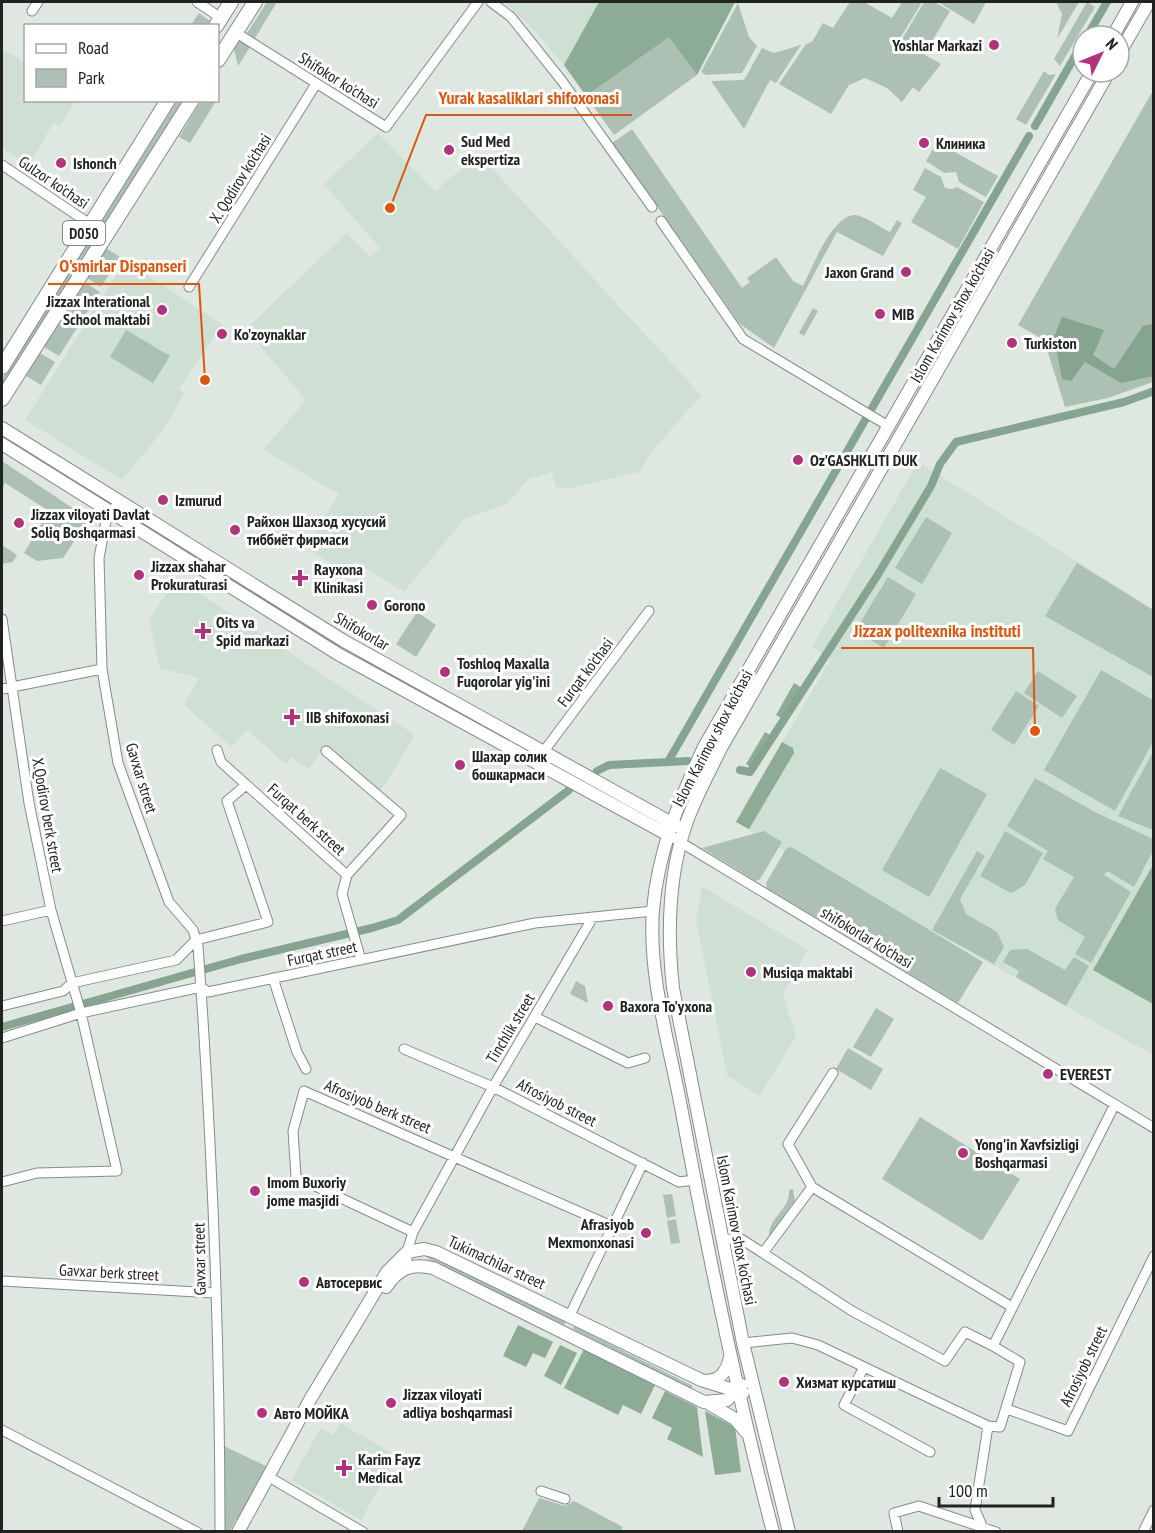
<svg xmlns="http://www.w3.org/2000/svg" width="1155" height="1533" font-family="'PT Sans Narrow',sans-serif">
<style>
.built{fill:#cedfd3}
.green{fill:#acc1b3}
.forest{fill:#8cac96}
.water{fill:#85a590}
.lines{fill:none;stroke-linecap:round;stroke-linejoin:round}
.canal{stroke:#85a590;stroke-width:8}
.street-casing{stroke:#848d87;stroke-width:11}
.secondary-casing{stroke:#848d87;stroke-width:14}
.primary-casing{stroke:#848d87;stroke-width:16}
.street{stroke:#fff;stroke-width:9}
.secondary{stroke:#fff;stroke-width:12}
.primary{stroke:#fff;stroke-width:14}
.poi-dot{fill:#b3327e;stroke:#fff;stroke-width:2}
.labels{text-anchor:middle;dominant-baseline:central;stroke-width:6;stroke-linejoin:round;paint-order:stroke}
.shield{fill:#fff;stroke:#636564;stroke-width:1.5}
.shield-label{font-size:15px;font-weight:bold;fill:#202321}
.poi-label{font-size:16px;font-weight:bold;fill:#202321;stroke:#fff;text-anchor:start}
.street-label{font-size:16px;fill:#202321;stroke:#fff}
.leader{fill:none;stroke:#de560d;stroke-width:2}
.callout-dot{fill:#de560d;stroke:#fff;stroke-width:2}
.callout-label{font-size:18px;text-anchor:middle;font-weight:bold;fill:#de560d;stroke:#fff;stroke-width:6;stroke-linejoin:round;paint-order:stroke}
</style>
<rect width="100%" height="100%" fill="#dee8e1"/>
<path class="built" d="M504,2h95l-35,63 -33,-38z
M2,49l23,13 1,38 49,1 -15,26 -7,-4 -24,43 -27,-18z
M378,133l57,58 44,-37 222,241 -51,59 -11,18 -72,17 -11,-2 -4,-15 -23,7 -22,25 -43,15 -60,73 -49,-31 -8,13 -41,-26 33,-54 -76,-44 43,-50 -60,-71 101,-96 23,24 10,-9 -56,-64z
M125,261l97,63 -43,65 5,4 -20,36 -42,51 -97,-60z
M918,462l235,147v446l-221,-124 -87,-45 -110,-64 96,-163 -19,-12z
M176,578l239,157 -35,57 -56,-46 -15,23 -18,-12 -5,7 -39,-34 -15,17 -48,-42 15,-27 -39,-10 -11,-48z
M702,886l106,64 -25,44 13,42 -37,60 -32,-21 -31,-155z
M340,1423l57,33 -36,64 -70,-40 30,-52 13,7z"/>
<path class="green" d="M267,2h10l-22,36 -8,-5z
M850,2h14l28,16 10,-16h20l-23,38 42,24 -22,28 -6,-5 -11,15 -15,-14 -22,-10 -16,7 -18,29 -52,-30 27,-40 6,-2 11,-19 10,5z
M924,2h10l16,9 -25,42 -23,-14z
M938,2h48l-12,22z
M1056,2h23l-22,37 5,-25z
M1087,2l8,5 -35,59 -6,-7z
M738,3l11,34 8,9 -15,27 -36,2 -5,-3z
M199,13l11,8 -3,4h-16z
M669,36l28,39 -83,60 -28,-39z
M240,40l10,7 -12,19 -4,-17z
M801,45l-25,38 -6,-3 -26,49 -33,-48 33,-1 18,-32 12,5z
M1044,71l5,4 7,-1 -30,51 -10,-6z
M1153,93v289l-45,16 -43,9 -21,-67 -26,-15 133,-231z
M177,101h6l-181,284v-6z
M201,101h15l-26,42 -11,-6z
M632,129l110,159 8,-6 -3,-4 29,-21 17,24 10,5c9,-18 29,-71 52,-71 10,1 25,12 35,17l7,-12 5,3 -19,33 -46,-24 -63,116 -34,-24 -128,-181z
M937,142l61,34 -12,21 -27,-15 -3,-10 -12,1 -18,-12z
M925,168l16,9 4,11 7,1 5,-2 27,15 -26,47 -47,-27 15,-25 -13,-7z
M106,248l14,9 -19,30 -14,-9z
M84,282l16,10 -41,64 -15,-9z
M813,308l5,3 -14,25 -5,-3z
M126,330l44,26 -17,27 -43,-26z
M40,353l15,9 -14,23 -15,-9z
M2,461l87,58 -26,39 -26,3 -13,-8 25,-42 -44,-28 -3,6z
M926,517l26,16 -30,51 -27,-16z
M2,545l15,10 -4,7 -11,2z
M1077,563l76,47v67l-108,-61z
M888,577l28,17 -32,54 -29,-17z
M417,612l19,13 -20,32 -20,-13z
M1101,670l52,30v42l-38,69 -71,-41z
M1038,671l39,25 -15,22 -38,-25z
M1016,691l23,15 -25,39 -23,-15z
M1153,752v78l-35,-14z
M940,768l47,26 -58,103 -47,-27z
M1035,778l60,34 58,27v12l-19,36 -27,-16 -3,4 27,17 -40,71 -16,-9 10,-17 -27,-17 -3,-11 19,-32 -31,-18 5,-8 -41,-25z
M764,831l18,11 -22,37 -4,2 -54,-33z
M1005,831l38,22 -18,32 -14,8 -31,-17z
M791,847l192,115 -25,41 -191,-115 -1,-5 20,-34z
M977,851l8,5 -25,43 6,15 31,18 7,15 -10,17 -62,-34z
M1027,949l38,21 9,-13 15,9 -23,40 -50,-29 3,-6 -16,-9 7,-12z
M576,981l9,5 3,17 -18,-9z
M876,1008l18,11 -23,38 -18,-10z
M848,1048l35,21 -12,21 -35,-21z
M920,1117l100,62 -38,62 -100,-62z
M793,1189l2,11 -26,36c-1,-18 22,-27 20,-46z
M672,1194l4,22 -9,2 -4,-23z
M676,1219l4,24 -9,1 -4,-23z
M429,1255l137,67 -2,3 -137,-67z
M574,1326l119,60 -2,3 -118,-60z
M224,1446l46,22 -30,54 -4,-2 -6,11 -8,-1z
M539,1498l26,8 9,-5 49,26 -3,5 -98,-1z"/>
<path class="forest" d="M599,2h136l-38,73 -28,-38 -83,59 -22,-31z
M794,683l10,6 -18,32 -10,-6z
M765,732l10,6 -19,32 -10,-6z
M782,742l11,6 1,5 -45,76 -13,-7z
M1153,865v139l-60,-34z
M518,1325l35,17 -8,16 -12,-5 -7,14 -23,-11z
M560,1345l17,8 -16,32 -17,-9z
M584,1349l71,36 -14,29 -18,-9 -5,10 -54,-27z
M665,1391l32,16 6,50 -36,-18 5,-11 -20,-10z
M705,1411l30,16 6,45 -26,3z"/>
<path class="water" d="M1062,317l42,13 -11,25 21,14 29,-43 8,-2 2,2v50l-32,7 -36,-21 -14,19 -9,-2 -8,-42z"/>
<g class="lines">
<path class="canal" d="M1087,36l20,-34
M1035,126l48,-84
M669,760l360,-624
M740,770l10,2 127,-196 54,-90 9,-22 16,-22 168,-40 30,-11
M597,771l12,-6 79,-4
M2,1027l239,-68 131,-31 26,-8 171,-130"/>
<defs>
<path id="street" d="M197,2l24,16
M491,2l20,15 51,64 90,126
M32,11l6,-9
M235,32l151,95 92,-125
M2,165l88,59
M661,221l82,118 147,88
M189,287l127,-203
M114,508l-8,13 -7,37 3,111 16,94 51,139 24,28 5,16c14,195 22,390 22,586
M2,619l27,184 22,107 30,103 36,158 -80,2 -35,9
M2,689l100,-20
M217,750l4,12 126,113
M326,751l75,64 -54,60 -5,19 19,66
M544,751l105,-140
M680,842l474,286
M2,921l49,-11
M273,978l24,74 9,17
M2,1006l61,-15 9,-8 104,-23 20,-20 72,-18 -41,-121 19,-16
M535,1017l93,46 17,-5
M2,1038l79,-25 120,-26 7,5 327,-69 118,-12
M404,1049l89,38 186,95 15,-2
M812,1187l-24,-43 45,-71
M413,1232l-117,-55 -3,-46 11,-40 310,136
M721,1239h20l22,14 49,-66 200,120
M763,1253l89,58 93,50 20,-29 28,14
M407,1267v-15l6,-20 80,-145 100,-170
M2,1281l213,12
M570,1315l73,-152
M743,1343l49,-5 26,7 170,81 12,1 20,-65 -27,-16 121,-240
M864,1367l-20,38 86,47
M1007,1409l61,22 86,-175
M2,1430l195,102
M269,1477l94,55
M541,1491l24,8
M983,1528l-8,-18 13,-84
M898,1532l-4,-19 25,-7 77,26
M1143,1532l11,-22"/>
<path id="secondary" d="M1113,36l19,-34
M1119,54l30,-52
M2,428l342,213 333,185
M2,444l336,210 334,183
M386,1287c13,-19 25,-24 47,-19l271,134 23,-2 15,-15
M704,1381c16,0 23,-9 26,-24
M708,1403l27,16 11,13
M238,1532l73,-134 76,-126 20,-20 17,-3 12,3 265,128 42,13
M773,1532c-37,-141 -66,-283 -92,-425 -12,-64 -33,-132 -28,-197 5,-59 26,-109 51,-163l388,-675
M789,1532l-46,-189 -70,-355c-6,-55 -5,-111 13,-164 9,-26 23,-51 35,-76l388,-676"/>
<path id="primary" d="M216,26l15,-24
M218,60l37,-58
M2,367l166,-267
M2,399l190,-299"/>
</defs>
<use href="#street" class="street-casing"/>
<use href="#secondary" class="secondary-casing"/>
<use href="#primary" class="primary-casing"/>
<use href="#street" class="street"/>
<use href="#secondary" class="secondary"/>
<use href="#primary" class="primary"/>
</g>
<g class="poi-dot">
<circle cx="994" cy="45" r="6"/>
<circle cx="924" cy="143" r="6"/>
<circle cx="449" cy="150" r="6"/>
<circle cx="61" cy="163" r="6"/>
<circle cx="906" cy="272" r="6"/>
<circle cx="162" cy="310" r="6"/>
<circle cx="880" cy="314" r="6"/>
<circle cx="222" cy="334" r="6"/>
<circle cx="1012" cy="343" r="6"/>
<circle cx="798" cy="460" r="6"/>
<circle cx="163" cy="500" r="6"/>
<circle cx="19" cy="523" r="6"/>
<circle cx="235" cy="530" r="6"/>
<circle cx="139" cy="575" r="6"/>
<path d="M297 569h6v6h6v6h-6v6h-6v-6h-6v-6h6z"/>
<circle cx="372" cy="605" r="6"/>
<path d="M200 622h6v6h6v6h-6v6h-6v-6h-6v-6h6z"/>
<circle cx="445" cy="672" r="6"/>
<path d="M289 708h6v6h6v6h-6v6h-6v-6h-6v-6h6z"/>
<circle cx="460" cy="765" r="6"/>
<circle cx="751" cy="972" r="6"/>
<circle cx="608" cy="1006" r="6"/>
<circle cx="1048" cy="1074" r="6"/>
<circle cx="963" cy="1153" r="6"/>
<circle cx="255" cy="1191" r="6"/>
<circle cx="646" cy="1233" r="6"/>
<circle cx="304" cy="1282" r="6"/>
<circle cx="784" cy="1382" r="6"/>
<circle cx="391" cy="1403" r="6"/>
<circle cx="262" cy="1413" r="6"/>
<path d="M341 1459h6v6h6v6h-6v6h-6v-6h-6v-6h6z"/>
</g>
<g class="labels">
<rect class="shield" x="63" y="221" width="42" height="24" rx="4.5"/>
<g class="shield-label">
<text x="84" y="233">D050</text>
</g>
<g class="poi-label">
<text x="982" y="45" text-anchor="end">Yoshlar Markazi</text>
<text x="461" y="141">Sud Med<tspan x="461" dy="18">ekspertiza</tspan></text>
<text x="936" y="143">Клиника</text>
<text x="73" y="163">Ishonch</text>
<text x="894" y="272" text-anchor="end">Jaxon Grand</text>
<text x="150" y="301" text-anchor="end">Jizzax Interational<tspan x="150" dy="18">School maktabi</tspan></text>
<text x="892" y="314">MIB</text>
<text x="234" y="334">Ko'zoynaklar</text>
<text x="1024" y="343">Turkiston</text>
<text x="810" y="460">Oz'GASHKLITI DUK</text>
<text x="175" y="500">Izmurud</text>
<text x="31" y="514">Jizzax viloyati Davlat<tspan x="31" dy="18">Soliq Boshqarmasi</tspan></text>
<text x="247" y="521">Райхон Шахзод хусусий<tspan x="247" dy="18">тиббиёт фирмаси</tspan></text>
<text x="151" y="566">Jizzax shahar<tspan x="151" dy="18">Prokuraturasi</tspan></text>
<text x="314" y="569">Rayxona<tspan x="314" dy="18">Klinikasi</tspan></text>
<text x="384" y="605">Gorono</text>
<text x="216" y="622">Oits va<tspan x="216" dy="18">Spid markazi</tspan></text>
<text x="457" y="663">Toshloq Maxalla<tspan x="457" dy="18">Fuqorolar yig'ini</tspan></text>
<text x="306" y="717">IIB shifoxonasi</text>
<text x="472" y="756">Шахар солик<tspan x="472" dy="18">бошкармаси</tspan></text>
<text x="763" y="972">Musiqa maktabi</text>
<text x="620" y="1006">Baxora To'yxona</text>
<text x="1060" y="1074">EVEREST</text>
<text x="975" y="1144">Yong'in Xavfsizligi<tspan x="975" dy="18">Boshqarmasi</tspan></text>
<text x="267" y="1182">Imom Buxoriy<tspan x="267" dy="18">jome masjidi</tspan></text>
<text x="634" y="1224" text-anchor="end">Afrasiyob<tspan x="634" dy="18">Mexmonxonasi</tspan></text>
<text x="316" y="1282">Автосервис</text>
<text x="796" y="1382">Хизмат курсатиш</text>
<text x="403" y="1394">Jizzax viloyati<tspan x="403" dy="18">adliya boshqarmasi</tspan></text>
<text x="274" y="1413">Авто МОЙКА</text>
<text x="358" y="1459">Karim Fayz<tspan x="358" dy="18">Medical</tspan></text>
</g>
<g class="street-label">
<text transform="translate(339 80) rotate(32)">Shifokor ko'chasi</text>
<text transform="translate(240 178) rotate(-58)">X. Qodirov ko'chasi</text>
<text transform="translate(54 182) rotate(34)">Gulzor ko'chasi</text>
<text transform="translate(952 315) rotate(-60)">Islom Karimov shox ko'chasi</text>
<text transform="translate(362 631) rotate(30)">Shifokorlar</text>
<text transform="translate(585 672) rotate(-53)">Furqat ko'chasi</text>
<text transform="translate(712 738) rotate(-62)">Islom Karimov shox ko'chasi</text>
<text transform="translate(142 778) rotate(73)">Gavxar street</text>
<text transform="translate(48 815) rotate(80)">X.Qodirov berk street</text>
<text transform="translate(307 819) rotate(42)">Furqat berk street</text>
<text transform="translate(867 937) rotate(31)">shifokorlar ko'chasi</text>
<text transform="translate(322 953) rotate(-12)">Furqat street</text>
<text transform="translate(510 1028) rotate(-59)">Tinchlik street</text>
<text transform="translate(557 1102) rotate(27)">Afrosiyob street</text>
<text transform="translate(378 1106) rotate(23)">Afrosiyob berk street</text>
<text transform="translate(737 1230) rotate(79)">Islom Karimov shox ko'chasi</text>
<text transform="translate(199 1259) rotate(-91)">Gavxar street</text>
<text transform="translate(497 1262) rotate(25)">Tukimachilar street</text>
<text transform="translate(109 1272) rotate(3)">Gavxar berk street</text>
<text transform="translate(1083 1366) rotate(-64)">Afrosiyob street</text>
</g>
</g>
<path class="leader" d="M390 208L426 115H632M205 380L199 284H48M1035 731L1033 648H841"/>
<g class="callout-dot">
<circle cx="390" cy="208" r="6"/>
<circle cx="205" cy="380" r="6"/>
<circle cx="1035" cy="731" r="6"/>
</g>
<g class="callout-label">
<text x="529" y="104">Yurak kasaliklari shifoxonasi</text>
<text x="123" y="272">O'smirlar Dispanseri</text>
<text x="937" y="637">Jizzax politexnika instituti</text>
</g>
<rect width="1155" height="1533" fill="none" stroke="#202321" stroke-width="6"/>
<rect x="24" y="24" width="195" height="78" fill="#ffffff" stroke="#a6a7a6" stroke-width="1.5"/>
<rect x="36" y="44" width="30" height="9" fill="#ffffff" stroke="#a6a7a6" stroke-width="1.5"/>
<text x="78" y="54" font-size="18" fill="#202321">Road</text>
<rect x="36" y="69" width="30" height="18" fill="#acc1b3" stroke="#a6a7a6" stroke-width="1.5"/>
<text x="78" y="84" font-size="18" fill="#202321">Park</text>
<g transform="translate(1101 54) rotate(47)"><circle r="28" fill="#ffffff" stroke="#a6a7a6" stroke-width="1.5"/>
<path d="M0-4.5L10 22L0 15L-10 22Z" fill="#b3327e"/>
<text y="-9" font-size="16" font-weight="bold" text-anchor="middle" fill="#202321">N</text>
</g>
<path d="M939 1497v9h114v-9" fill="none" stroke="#202321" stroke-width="3"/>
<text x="948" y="1497" font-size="18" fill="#202321" stroke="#ffffff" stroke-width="4.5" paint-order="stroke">100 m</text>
</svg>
